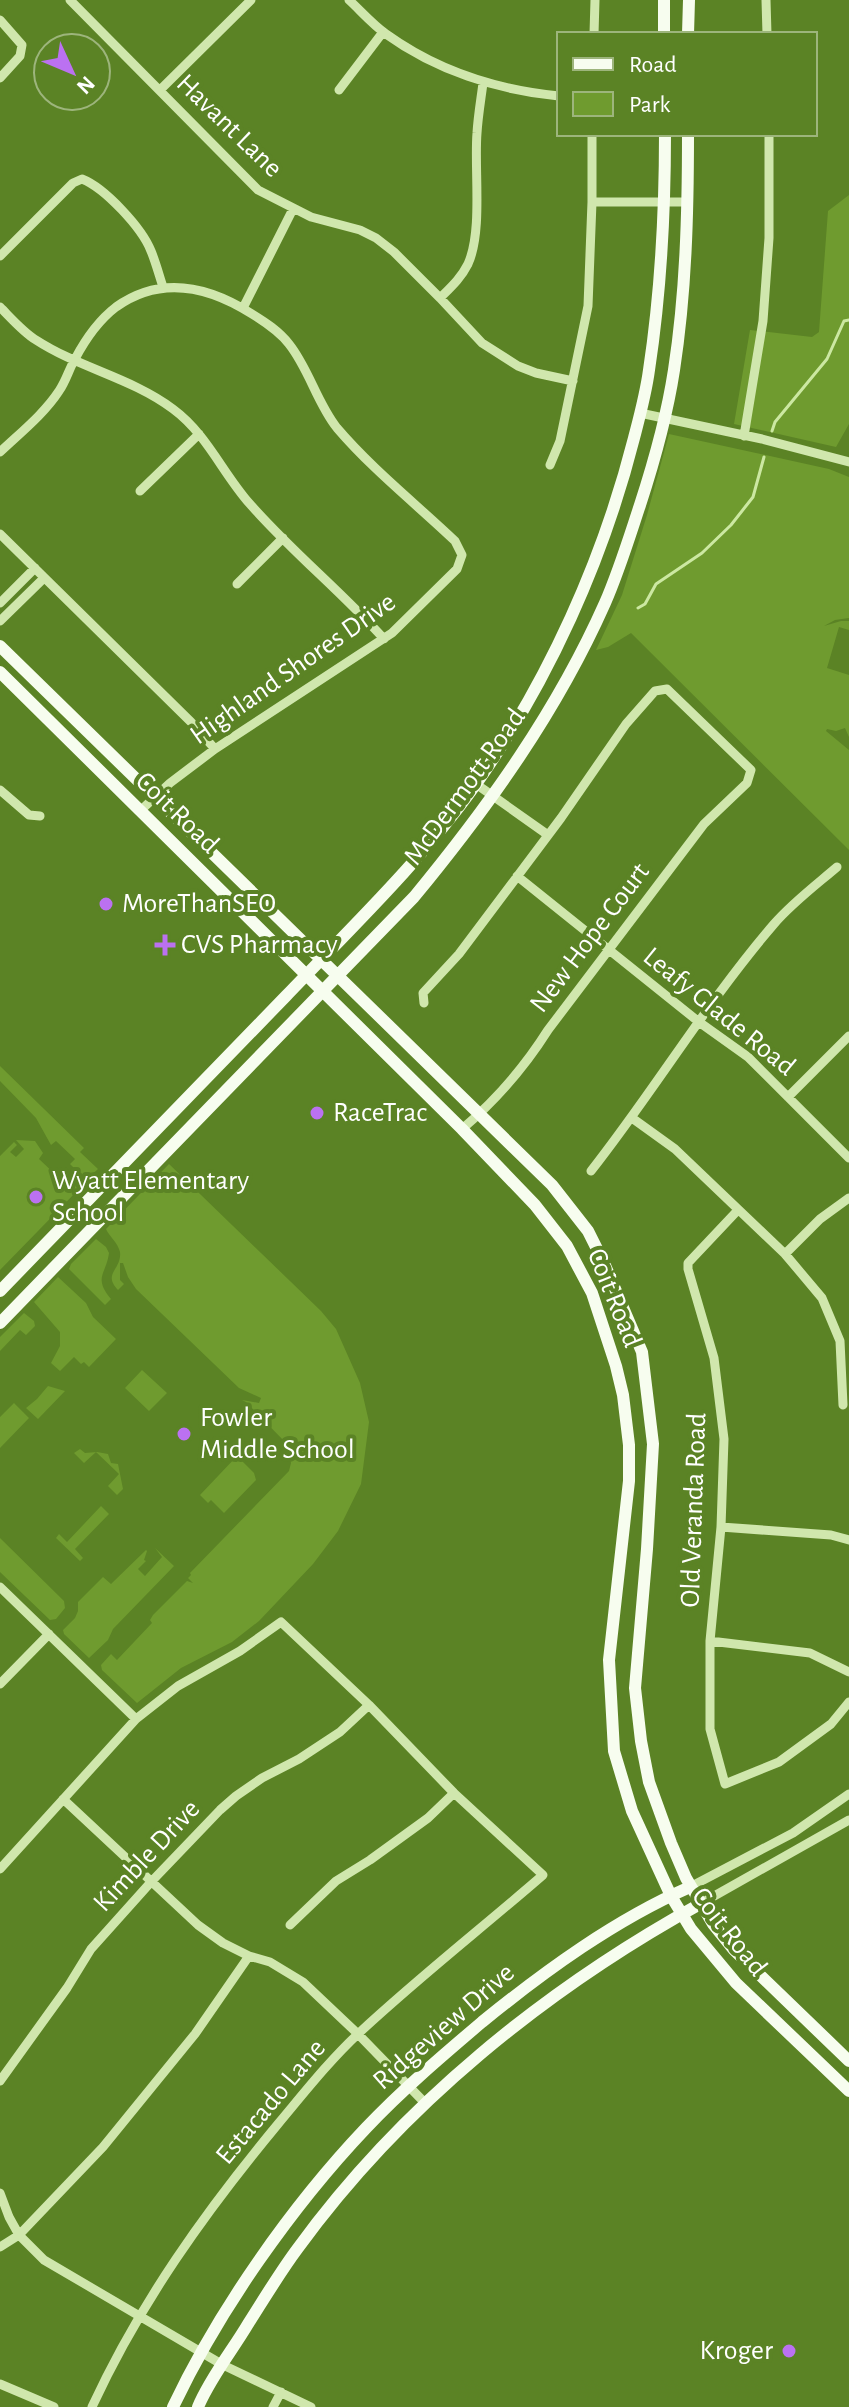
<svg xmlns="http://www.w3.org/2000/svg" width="849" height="2407" font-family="'Alegreya Sans',sans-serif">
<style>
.green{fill:#6f9b2f}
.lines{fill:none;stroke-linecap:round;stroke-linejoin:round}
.stream{stroke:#cce8a2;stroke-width:3}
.minor{stroke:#d0e7ad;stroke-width:9}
.major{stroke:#f7fdef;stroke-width:12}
.poi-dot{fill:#bb71f1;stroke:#5b8325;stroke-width:3}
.labels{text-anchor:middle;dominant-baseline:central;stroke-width:8;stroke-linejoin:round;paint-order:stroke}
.street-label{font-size:28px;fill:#fff;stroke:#5b8325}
.poi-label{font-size:28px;fill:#fff;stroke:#5b8325;text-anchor:start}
</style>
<rect width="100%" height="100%" fill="#5b8325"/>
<path class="green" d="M849,195v229l-13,23 -102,-23 16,-94 62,7 7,-5 9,-121z
M669,434l160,35 20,8v141l-14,2 -11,6 17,-5h8v9l-10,-3 -12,41 22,7v62l-4,-9 -9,3 -9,-2 -1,2 23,19v100l-218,-217 -23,14 -12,3 26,-55 25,-80z
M0,1066l84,82 -4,4 18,17 -12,11 -16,-16 5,-5 -19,-18 -5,4 -15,-27 -36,-37z
M16,1140l19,1 8,12 -4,6 18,17 6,-4 15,15 -1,4 -77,79v-114l14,-14 3,3 -7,7 6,5 8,-8z
M169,1164l152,147 15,18 24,54 9,39 -8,62 -23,47 -25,33 -54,57 -27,21 -51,26 -44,35 -35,-33 -1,-5 10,-11 6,6 35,-37 -2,-3 3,-5 34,-34 6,2 -5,-5 3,-3 -1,-2 99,-102 2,-8 -2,-7 -8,-8 5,-5 -40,-41 -4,-2 17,3 2,-5 -22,-10 -103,-99 -8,-12 -5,-14h-3v17l4,4 -6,6c-16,-17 4,-20 2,-38 -2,-9 -11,-16 -14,-23z
M96,1239l10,8 3,6c-3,22 -16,24 2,46l-6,6 -36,-36 2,-5z
M58,1277l28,26 7,14 23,22 -27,28 -5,-5 -3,2 -7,-7 -14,14 -9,-8 9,-17v-14l-26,-30z
M24,1313l10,8 1,5 -9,9 -6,-5 -20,21v-14z
M142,1370l25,23 -18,18 -24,-23z
M48,1386l17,5 -27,28 -12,-11 11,-9z
M14,1403l15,15 -29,30v-31z
M80,1449l5,4 12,-1 11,2 3,9 7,1 5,25 -6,6 -9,-9 11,-12 -23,-22 -12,11 -10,-10z
M237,1456l17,17 2,7 -32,33 -13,-13 -3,3 -8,-8z
M101,1506l8,8 -34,35 8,9 -3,3 -24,-23 3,-4 8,8z
M0,1538l64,63 1,7 -9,11 -6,1 -50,-48z
M155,1548l19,18 -61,63 -5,11 -19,18 -25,-24 -1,-4 12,-12 3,-7v-9l25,-25 8,7 35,-34 1,1 -3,9 2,1 -8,8 7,7 17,-19z"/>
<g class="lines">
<path class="stream" d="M772,431l3,-9 52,-63 17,-38 5,-1
M638,608l7,-4 11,-20 46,-31 29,-28 22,-28 11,-40"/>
<path class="minor" d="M70,0l188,190 53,27 49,13 16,8 18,14 46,46 42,45 36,23 18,7 37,8
M349,0c12,11 23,24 37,34 50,36 111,56 173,62
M766,0l1,34
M0,20l22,25 -2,11 -20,22
M594,34l1,-34
M160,90l91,-90
M339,90l44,-58
M592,202h96
M0,256l73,-73 9,-4c23,9 60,49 69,72 5,12 8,24 12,36
M440,298c11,-11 21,-20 28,-34 15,-33 6,-95 9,-131 1,-17 4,-34 6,-50
M0,307c11,11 23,25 36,33 43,28 96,38 137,69 34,25 50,65 77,95 42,48 92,88 134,135
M243,308l50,-99
M640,413l122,26 87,23
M744,436l19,-115 6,-83v-104
M0,452c20,-19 44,-38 59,-61 7,-10 10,-22 16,-32 10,-19 24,-39 41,-52 45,-32 92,-21 136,7 13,8 27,17 37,30 20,25 28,59 48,84 35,41 79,76 118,113l7,14 -5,14 -65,64 -177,116 -45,34 -30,28
M550,465l10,-24 28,-135 4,-104v-68
M140,491l59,-57
M0,534l191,188 24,27
M237,584l46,-46
M0,603l35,-35
M0,621l44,-43
M476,784l72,51
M0,790l29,25 11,1
M517,876l182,146 49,35 101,101
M424,1003l-1,-10 36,-39 102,-136 65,-94 29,-33 12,-2 84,81 -4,13 -43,41 -156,206c-24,38 -52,70 -86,99
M788,1097l61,-61
M632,1118l43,31 110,105 37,44 18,43 3,64
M591,1171c63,-80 116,-169 183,-247 18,-21 42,-39 63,-57
M738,1210l-50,53v6l26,89 10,81 -3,88 -11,114v88l15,55 54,-22 52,-38 18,-22
M785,1254l35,-35 29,-21
M721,1527l110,8 18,5
M0,1587l136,132
M710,1641l100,12 39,19
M0,1684l49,-50
M63,1799l135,126 25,18 26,13 21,6 33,20 55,52 67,69
M0,1869l136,-150 42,-33 62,-35 41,-29 88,83 85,88 89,82c-61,53 -125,103 -184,158 -30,28 -55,60 -81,91 -73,88 -138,179 -186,283
M690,1887l103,-54 56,-39
M700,1904l149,-84
M290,1925l46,-44 34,-21 58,-42 26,-25
M0,2081l67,-93 24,-39 60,-67 69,-72 16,-14 26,-18 37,-19 41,-27 29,-27
M0,2193l9,24 10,18 25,25 179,105 88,42
M0,2247l19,-12 84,-88 92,-113 54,-78
M0,2384l54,23
M273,2407l8,-15"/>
<path class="major" d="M664,0v34
M688,34l1,-34
M0,646l552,539 36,46 16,32 38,89 11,92 -6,105 -12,139 6,53 8,41 22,61 15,35 27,46 21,26 115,111
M0,672l462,457 73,76 32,41 25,47 24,73 7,29 6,50v36l-20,179 5,91 18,60 39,85 20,33 45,54 113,108
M0,1291c95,-98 191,-196 286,-295 65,-68 135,-135 190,-212 73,-104 127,-224 158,-346 6,-23 12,-45 15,-68 12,-79 16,-157 16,-236
M0,1323l414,-426c75,-91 143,-186 191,-294 14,-32 24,-65 35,-98 14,-43 27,-89 34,-135 12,-78 14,-157 14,-236
M173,2407c46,-97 119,-201 193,-279 36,-38 76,-72 116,-106 64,-52 133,-102 208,-135
M198,2407c12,-29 34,-56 50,-83 16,-25 32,-52 50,-76 104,-143 248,-259 402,-344"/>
</g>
<g class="poi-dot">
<circle cx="106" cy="904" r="8"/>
<path d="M161 933h8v8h8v8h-8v8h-8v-8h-8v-8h8z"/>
<circle cx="317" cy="1113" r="8"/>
<circle cx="36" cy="1197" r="8"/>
<circle cx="184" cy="1434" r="8"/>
<circle cx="789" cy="2351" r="8"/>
</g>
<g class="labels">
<g class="street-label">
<text transform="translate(229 126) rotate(44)">Havant Lane</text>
<text transform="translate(293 669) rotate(-35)">Highland Shores Drive</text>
<text transform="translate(465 787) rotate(-54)">McDermott Road</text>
<text transform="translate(177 813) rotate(44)">Coit Road</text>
<text transform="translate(590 938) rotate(-53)">New Hope Court</text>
<text transform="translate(719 1012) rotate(39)">Leafy Glade Road</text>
<text transform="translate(614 1298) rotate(68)">Coit Road</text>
<text transform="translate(694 1510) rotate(-88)">Old Veranda Road</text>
<text transform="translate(147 1856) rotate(-47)">Kimble Drive</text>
<text transform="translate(729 1932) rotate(52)">Coit Road</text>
<text transform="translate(444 2027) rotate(-41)">Ridgeview Drive</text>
<text transform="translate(271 2102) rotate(-50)">Estacado Lane</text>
</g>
<g class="poi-label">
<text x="122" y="904">MoreThanSEO</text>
<text x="181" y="945">CVS Pharmacy</text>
<text x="333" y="1113">RaceTrac</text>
<text x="52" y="1181">Wyatt Elementary<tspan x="52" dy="32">School</tspan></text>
<text x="200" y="1418">Fowler<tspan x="200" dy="32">Middle School</tspan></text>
<text x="773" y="2351" text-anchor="end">Kroger</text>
</g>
</g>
<rect x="557" y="32" width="260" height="104" fill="#5b8325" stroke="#9db57c" stroke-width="2"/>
<rect x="573" y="58" width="40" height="12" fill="#f7fdef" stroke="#9db57c" stroke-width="2"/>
<text x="629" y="72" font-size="24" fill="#ffffff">Road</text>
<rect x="573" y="92" width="40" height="24" fill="#6f9b2f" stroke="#9db57c" stroke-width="2"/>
<text x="629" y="112" font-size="24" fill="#ffffff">Park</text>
<g transform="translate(72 72) rotate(134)"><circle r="38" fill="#5b8325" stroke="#9db57c" stroke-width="2"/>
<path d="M0-6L14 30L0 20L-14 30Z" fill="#bb71f1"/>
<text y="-12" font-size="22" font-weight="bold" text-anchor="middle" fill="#ffffff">N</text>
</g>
</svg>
